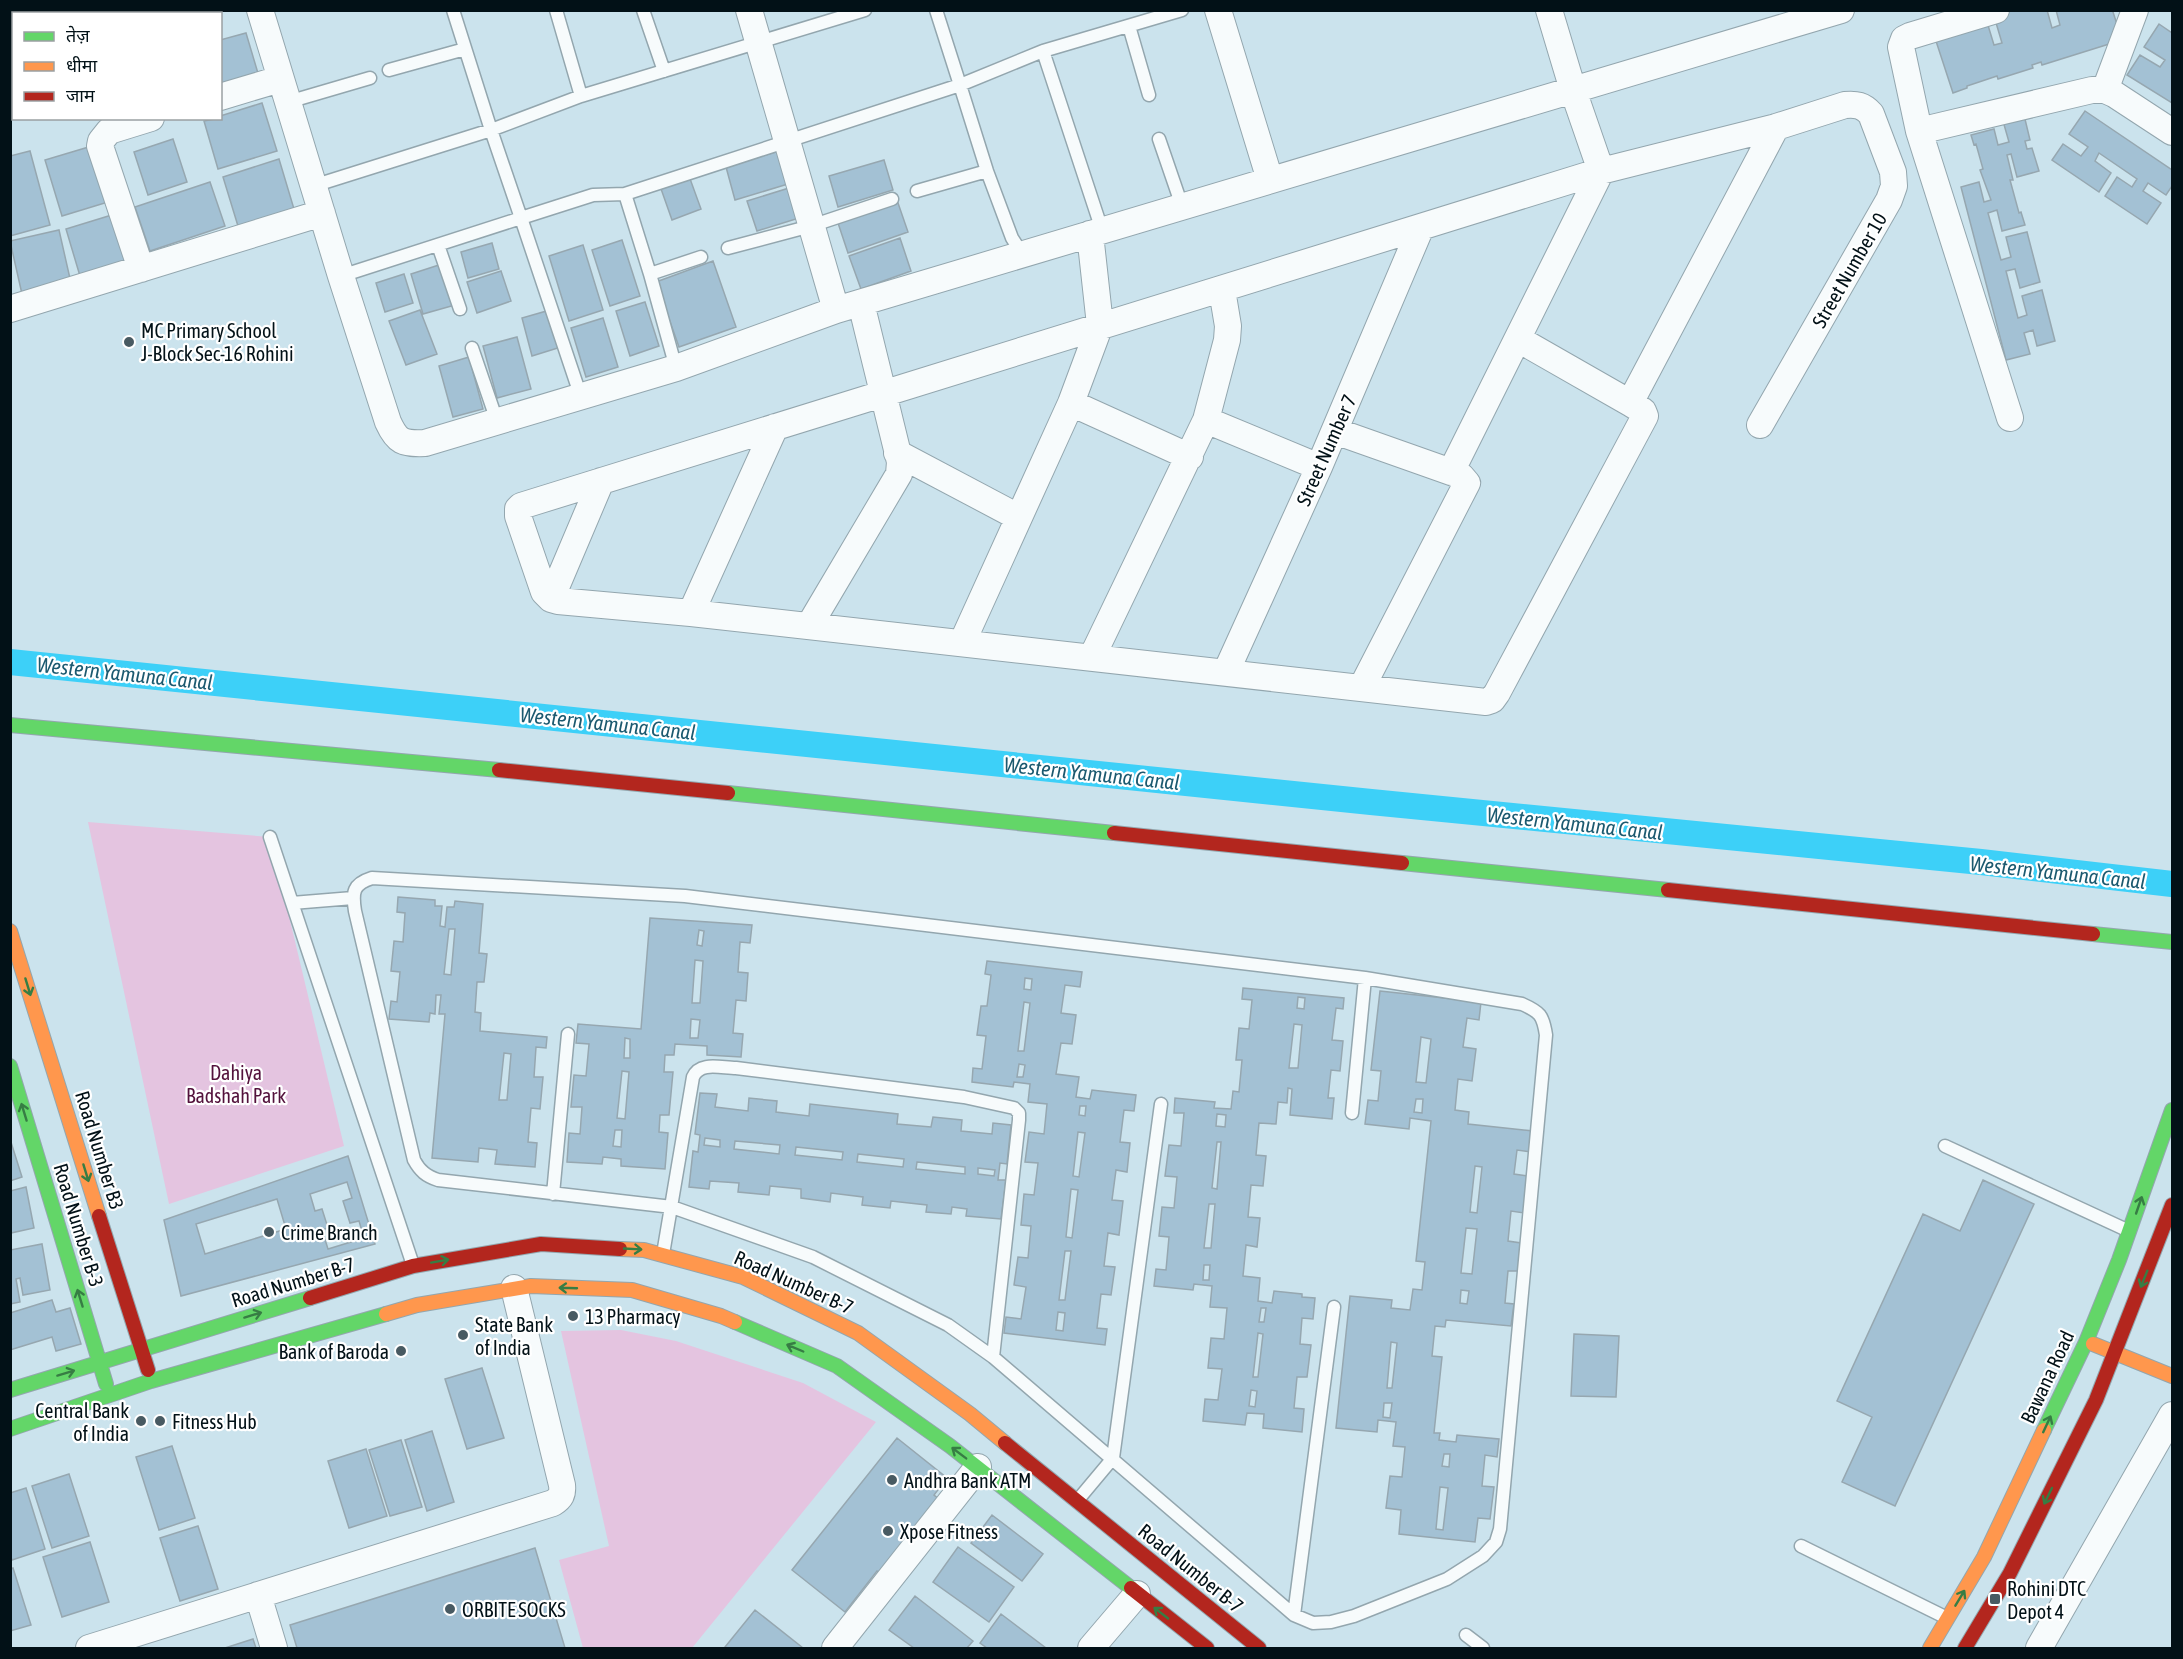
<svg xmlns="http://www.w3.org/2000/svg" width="2183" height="1659" font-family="'Asap Condensed','Noto Sans Devanagari',sans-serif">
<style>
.green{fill:#e4c4e0}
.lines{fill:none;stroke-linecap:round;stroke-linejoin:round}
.canal{stroke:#3dd0f8;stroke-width:26}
.building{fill:#a3c1d4;stroke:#96a7b0;stroke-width:1.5;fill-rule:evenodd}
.lane-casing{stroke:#93a6ae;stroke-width:15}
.street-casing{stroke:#93a6ae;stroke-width:28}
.fast-casing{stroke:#93a6ae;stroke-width:16}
.slow-casing{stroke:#93a6ae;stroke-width:16}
.jam-casing{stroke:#93a6ae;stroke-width:16}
.lane{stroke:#f7fbfc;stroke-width:12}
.street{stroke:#f7fbfc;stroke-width:26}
.fast{stroke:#63d668;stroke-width:14}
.slow{stroke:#ff974d;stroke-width:14}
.jam{stroke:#b3261e;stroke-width:14}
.oneway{stroke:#377d44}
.poi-dot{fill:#485a62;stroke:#fff;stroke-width:2}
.labels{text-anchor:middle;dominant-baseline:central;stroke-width:4.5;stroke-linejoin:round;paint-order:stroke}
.street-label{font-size:20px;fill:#021117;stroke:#fff}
.poi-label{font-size:20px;fill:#021117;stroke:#fff;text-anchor:start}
.park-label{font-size:20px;fill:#53123c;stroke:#fff}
.water-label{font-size:21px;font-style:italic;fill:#1c5a70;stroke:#fff}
</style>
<rect width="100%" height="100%" fill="#cbe3ed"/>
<path class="green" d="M88,822l182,15 74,309 -175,58z
M621,1330l55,11 127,42 73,39 -184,226h-109l-24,-88 50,-14 -48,-215z"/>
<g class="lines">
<path class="canal" d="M10,662l1361,140 610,60 191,22"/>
</g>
<path class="building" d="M2010,10h37l5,18 8,-3 -4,-15h54l3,2 9,28 -80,25 -1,-3 -9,3 1,3 -35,11 -1,-3 -30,10v2l-14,5 -18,-55 52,-16 7,23 8,-2 -8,-27z
M2159,24l13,9v70l-45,-28 13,-20 20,12 5,-7 -21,-13z
M246,33l14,47 -40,12v-52z
M262,103l15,48 -59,18 -14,-48 16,-3v-2z
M2085,111l87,59v16l-6,9 -18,-12 -5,8 18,12 -14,21 -42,-28 12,-19 15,10 5,-8 -38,-26 -4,8 16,12 -12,19 -47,-32 11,-16 18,12 7,-9 -19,-13z
M2024,115l6,25 -5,1 2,8 5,-1 7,23 -22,6 -6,-23 -4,1 6,25h-3l9,33 2,-1 4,13 -23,6 -5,-21 -9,3 13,47 10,-3 -5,-20 21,-5 13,50 -20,6 -5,-19 -9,2 12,47 9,-3 -5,-19 20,-6 13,51 -18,5 -4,-16 -9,3 6,21 -24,6 -45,-173 18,-5 5,20 7,-2 -11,-30 3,-1 -7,-25 -2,1 -3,-10 23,-6 4,16 11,-3 -6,-21z
M173,139l14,43 -39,13 -14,-43z
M92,146l16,56 -46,14 -17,-56z
M30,151l20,74 -40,11v-80z
M779,151l9,33 -53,16 -9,-33z
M279,159l15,50 -56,17 -15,-49z
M884,160l9,30 -55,17 -9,-31z
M689,176l12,33 -29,11 -12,-34z
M210,182l15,44 -75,25 -15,-44z
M789,188l10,30 -42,13 -10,-30z
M898,203l10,29 -60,21 -10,-30z
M115,214l14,47 -49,15 -14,-47z
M59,230l12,53 -49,11 -12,-53z
M900,238l11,33 -50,18 -12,-33z
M622,240l18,56 -30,10 -18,-56z
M492,243l7,26 -31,9 -7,-26z
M583,245l20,65 -34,11 -20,-65z
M713,261l23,66 -57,20 -23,-65z
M442,264l13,41 -32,9 -12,-40z
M501,271l10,30 -34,12 -10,-31z
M404,274l9,29 -28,9 -9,-29z
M645,302l14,44 -29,10 -14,-45z
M420,310l17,44 -31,11 -17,-44z
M550,310l11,37 -29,9 -10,-38z
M603,318l15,49 -32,10 -15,-49z
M517,337l14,52 -34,9 -14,-52z
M469,357l14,52 -30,8 -14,-51z
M398,897l37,3v6h7l-2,20 5,1 2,-20h7l1,-6 28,3 -4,49 8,1 -3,28h-7l-2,30 6,1 -1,18 67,6 -1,11 -10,-1 -2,30h9l-3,32 -9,-1 -3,34 9,1 -2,24 -40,-3 2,-14 -18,-2 -1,14 -46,-4 13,-144h-6l2,-19h-5l-1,19 -5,-1 -1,9 -40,-3 2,-18 6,1 3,-30 -9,-1 3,-30 9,1 2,-29 -8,-1zM449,929h6l-4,46 -7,-1zM504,1053l7,1 -4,46h-8z
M650,918l102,7 -2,18 -10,-1 -2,30 10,1 -2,28 -10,-1 -3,33 10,1 -2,23 -34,-2v-9l-32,-2 -1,11h-9l-1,17h9l-4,43h-9l-1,17 9,1 -3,36 -44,-3v-7l-18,-2 -1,7 -35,-2 2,-29 11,1 2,-27h-11l3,-32 12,1 3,-32 -13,-1 2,-19 63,5zM699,930l5,1 -2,15 -5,-1zM695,960l8,1 -3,42h-8zM691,1019l9,1 -2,18h-8zM625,1038l5,1v19h-6zM622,1071l7,1 -4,47 -8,-1zM615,1130h7l-1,17 -8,-1z
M987,961l95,11 -2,15 -15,-2 -4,28 15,2 -4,29 -11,-1 -5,31 23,3 -3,20 14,2 2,-9 44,5 -2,16 -10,-1 -4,32 10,1 -3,29 -11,-2 -4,30 11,1 -4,34 -11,-2 -4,33 11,1 -4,28 -10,-1 -4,34 10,1 -2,16 -101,-12 2,-16 15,2 5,-32 -12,-2 4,-28 10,1 3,-32 -10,-1 3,-31 10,1 4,-32 -13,-1 4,-30 15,2 3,-30 -19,-2 2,-18 -16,-2 -1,5 -41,-5 1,-14 9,1 4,-33 -9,-1 4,-29h6l4,-31 -6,-1zM1025,978l7,1 -1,11 -7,-1zM1024,1002l6,1 -6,48h-6zM1019,1064l6,1 -2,12h-6zM1080,1106h6l-1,10 -6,-1zM1078,1132l7,1 -6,44 -6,-1zM1071,1189l7,1 -6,48 -6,-1zM1065,1251h6l-6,49h-6zM1058,1312l7,1 -2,18 -7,-1z
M1243,988l101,10 -1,11 -7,-1 -4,32 11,1 -3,30 -9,-1 -3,28h6l-2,21 -42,-4 2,-26 -4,-1 -1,15 -9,-1 -2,22 -17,-1 -3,32 10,1 -3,30 -12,-1 -3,32 12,1 -3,29 -11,-2 -3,31 17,2 -2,23 14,2 2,-12 28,3v3l13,1 -2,21 -11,-1 -2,26 11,1 -4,32h-10l-3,31 10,1 -2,23 -39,-4 1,-14 -17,-1 -2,12 -42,-4 2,-22 13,1 4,-31 -14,-1 3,-30 13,1 3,-31 -17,-1 2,-21 -18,-2 -1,6 -39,-4 2,-17 10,1 3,-33 -10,-1 3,-29 12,1 3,-31 -12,-1 4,-31 12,1 3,-33h-10l1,-15 40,4 -1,6 17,1 2,-18 6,1 3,-32h-6l3,-32 10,1 3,-29 -10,-1zM1298,997l7,1 -1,11 -7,-1zM1294,1024l8,1 -4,43h-9zM1217,1114l9,1 -1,12 -9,-1zM1217,1142h4l-4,47 -5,-1zM1209,1204h6l-4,44h-7zM1204,1265h6l-1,15h-6zM1261,1308h5l-2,14h-5zM1258,1333l5,1 -5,43h-5zM1251,1390l6,1 -2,16 -6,-1z
M1380,991l101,11 -2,18 -12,-2 -4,29 13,2 -4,32 -14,-2 -3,31 14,2 -1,12 65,7 -2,21 -14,-2 -3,24 14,2 -4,37 -13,-2 -3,30 13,2 -3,28h-10l-3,32 9,1 -3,22 -65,-6 -1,7 -10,-1 -3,30 10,1 -8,76h6l-1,7 17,2 1,-7 42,4 -2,18 -12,-2 -3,31 12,1 -4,32 -12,-1 -3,24 -76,-8 2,-24 -15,-2 4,-32 12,1 3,-30 -12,-1 3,-24 -18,-2 -1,12 -41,-4 14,-132 42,4 -1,8 19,2 3,-21 9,1 3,-28 -9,-1 15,-140 -21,-3 -1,11 -44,-5 3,-24 10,1 3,-30 -10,-1zM1421,1037l10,2 -5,44 -10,-1zM1416,1099h7l-1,14 -8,-1zM1475,1166l7,1 -5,46 -7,-1zM1466,1228l11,1 -5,45 -11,-1zM1461,1290l8,1 -2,13 -7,-1zM1391,1342l6,1 -5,45h-5zM1384,1403h8l-2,15 -7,-1zM1444,1454h6l-1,13 -7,-1zM1440,1487l8,1 -5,42 -7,-1z
M700,1093l17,1 -2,13 33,4 1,-13 28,3 -1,11 33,4 1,-12 88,10 -1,10 34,3 2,-10 29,3 -1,11 31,3 1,-11 18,2 -4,39 -7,-1 -2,17h8l-5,39 -35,-3 1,-7 -15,-2 -1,7 -25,-2 1,-7 -36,-4 -1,7 -28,-3 1,-8 -32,-4 -1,9 -29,-4v-9l-31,-3 -1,9 -31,-3 1,-9 -29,-2 -1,8 -20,-2 4,-36 5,1 2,-17 -5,-1zM705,1138l15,2v7l-16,-2zM735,1141l45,4 -1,9 -45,-5zM796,1147l47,5 -1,8 -47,-5zM858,1154l46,5 -1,8 -46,-5zM917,1162l48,5v7l-49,-5zM978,1168l17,2 -1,6 -16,-2z
M10,1139l12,38 -12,4z
M348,1156l27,88 -194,52 -17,-76z
M1983,1180l51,24 -139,302 -53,-24 30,-65 -35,-16 86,-187 37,17z
M347,1182l5,16 -9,3 7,22 9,-2 5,17 -36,11 -6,-19 6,-2 -6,-19 -7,2 -5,-17z
M26,1187l8,41 -23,5 -1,-42z
M277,1199l9,30 -81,25 -9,-30z
M42,1244l8,46 -27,5 -3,-17 -4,1 4,23 -10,2v-54z
M52,1300l4,12 14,-4 11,36 -25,7 -4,-14 -42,13v-37z
M1574,1334l45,2 -3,61 -45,-1z
M482,1368l22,70 -37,11 -22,-70z
M432,1431l22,71 -27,9 -22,-71z
M897,1438l50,40 -13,17 5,4 -59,74 -3,-2 -32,41 -53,-42z
M401,1440l21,67 -32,9 -21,-66z
M172,1446l23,72 -36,12 -23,-73z
M366,1449l21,67 -38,12 -21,-67z
M69,1474l20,62 -37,12 -20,-62z
M26,1488l19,61 -33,11 -2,-6v-61z
M992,1515l51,39 -21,27 -51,-38z
M198,1526l20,63 -38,12 -20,-63z
M90,1542l19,60 -47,15 -19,-60z
M958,1547l56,40 -25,35 -56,-40z
M535,1548l30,100h-268l-7,-23z
M13,1568l18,57 -21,6v-62z
M915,1596l58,45 -6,7h-53l-25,-18z
M755,1610l48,38h-76l-2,-1z
M1001,1614l45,34h-59l-7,-5z
M253,1639l3,9h-31z"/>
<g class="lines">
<defs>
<path id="lane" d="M556,10l25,86 284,-86
M643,10l21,61
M936,10l24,75 83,-34
M1129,26l20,69
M389,70l76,-21
M581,96l-90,34 30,88 72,-23 32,-1
M288,102l82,-24
M1159,139l23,67
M313,186l178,-56 -38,-120
M917,191l70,-20
M1102,230l-59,-179 139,-41
M438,245l22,64
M728,248l83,-22 81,-27
M650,274l51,-17
M341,276l180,-58 60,179
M472,348l25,73
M676,368l-26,-94 -25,-80 335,-109 27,86 25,67 11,17
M270,837l143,428
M372,878l313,18 680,82 157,26c18,8 21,11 24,31l-46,494 -4,13 -13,14 -36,23 -93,37 -23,6 -18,1 -19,-8 -301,-258 -45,-32 -135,-68 -141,-50 -234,-27c-12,-4 -18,-9 -24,-20l-59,-249c-3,-19 -2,-27 17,-33z
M292,903l61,-5
M1352,1113l13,-135
M1945,1146l184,85
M553,1194l15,-160
M663,1254l30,-177c7,-16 28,-9 43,-9l228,29 50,11 5,5v7l-26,237
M1077,1501l36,-43 48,-354
M1801,1546l146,72
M1294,1615l40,-308
M1466,1635l17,13"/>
<path id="street" d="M260,10l81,266 47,146c9,20 15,22 37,21l251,-75 160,-58 1005,-300
M749,10l87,300
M1218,10l52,170
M1996,10l-86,26 -6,3 -3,8 18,84 91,287
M2105,90l30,-80
M220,97l60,-18
M1919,131l173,-41h13l9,4 58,38
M141,269l-41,-123 1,-5 8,-10 42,-13
M10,309l312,-96
M1518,339l112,64 13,8 2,5 -148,277 -5,7 -6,2 -795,-89 -133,-12 -7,-2 -7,-7 -26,-76v-7l3,-3 1080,-335 175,-44 69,-22c11,-1 18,0 26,9l22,58 1,14 -5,14 -129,225
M1071,403l119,54
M1630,403l146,-276
M1206,420l113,47
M1335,431l116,41 10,4 6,7 -105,204
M897,453l121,64
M1451,472l150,-301 -28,-81 -24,-80
M551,599l50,-118
M691,613l84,-186
M809,626l90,-152 1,-12 -39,-159
M962,643l109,-240 29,-78 -10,-91
M1092,657l114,-237 21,-80 1,-14 -6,-36
M1226,672l93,-205 102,-240
M258,1595l16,53
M89,1648l464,-145c8,-5 10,-9 9,-18l-48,-197
M835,1648l143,-181
M1091,1648l46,-54
M2039,1648l133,-233"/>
<path id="fast" d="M10,725l489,45
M728,793l386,40
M1402,863l266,27
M2093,934l79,8
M10,1066l96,318
M735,1322l102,44 113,80 181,142
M10,1390l300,-92
M10,1429l141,-48 235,-67
M2044,1430l42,-88 33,-82 53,-150"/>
<path id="slow" d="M10,931l89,285
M620,1249l24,1 99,27 115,56 112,81 35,29
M386,1314l31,-9 114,-19 101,4 89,26 14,6
M2093,1344l79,32
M1930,1648l54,-91 60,-127"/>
<path id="jam" d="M499,770l229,23
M1114,833l288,30
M1668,890l425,44
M99,1216l49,154
M310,1298l103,-32 128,-22 79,5
M1005,1443l254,205
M1131,1588l76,60
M1965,1648l45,-75 86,-173 76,-195"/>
</defs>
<use href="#lane" class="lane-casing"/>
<use href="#street" class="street-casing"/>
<use href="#fast" class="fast-casing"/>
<use href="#slow" class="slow-casing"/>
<use href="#jam" class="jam-casing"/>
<use href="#lane" class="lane"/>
<use href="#street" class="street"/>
<use href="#fast" class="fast"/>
<use href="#slow" class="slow"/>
<use href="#jam" class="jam"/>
</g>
<defs><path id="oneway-shaft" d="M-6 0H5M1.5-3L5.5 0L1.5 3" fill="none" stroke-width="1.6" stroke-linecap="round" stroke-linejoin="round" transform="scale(1.5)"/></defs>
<g class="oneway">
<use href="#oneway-shaft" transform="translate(28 987) rotate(73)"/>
<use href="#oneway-shaft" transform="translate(24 1112) rotate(-107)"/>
<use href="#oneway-shaft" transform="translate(86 1173) rotate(73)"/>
<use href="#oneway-shaft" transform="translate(2139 1205) rotate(-71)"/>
<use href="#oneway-shaft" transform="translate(633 1249) rotate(3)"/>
<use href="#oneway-shaft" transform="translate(440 1261) rotate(-10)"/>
<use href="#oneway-shaft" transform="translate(2144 1279) rotate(112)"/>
<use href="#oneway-shaft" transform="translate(568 1288) rotate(-178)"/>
<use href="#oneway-shaft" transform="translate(80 1298) rotate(-107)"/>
<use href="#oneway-shaft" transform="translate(253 1315) rotate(-17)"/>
<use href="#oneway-shaft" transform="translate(795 1348) rotate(-157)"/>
<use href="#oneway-shaft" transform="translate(66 1373) rotate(-17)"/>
<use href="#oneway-shaft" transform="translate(2047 1424) rotate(-65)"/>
<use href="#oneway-shaft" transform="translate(959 1453) rotate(-143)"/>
<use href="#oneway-shaft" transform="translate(2048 1496) rotate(116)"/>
<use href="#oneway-shaft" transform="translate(1960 1598) rotate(-59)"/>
<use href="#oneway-shaft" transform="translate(1161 1613) rotate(-142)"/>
</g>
<g class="poi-dot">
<circle cx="129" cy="342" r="6"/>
<circle cx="269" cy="1232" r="6"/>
<circle cx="573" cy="1316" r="6"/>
<circle cx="463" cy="1335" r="6"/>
<circle cx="401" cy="1351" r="6"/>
<circle cx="141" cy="1421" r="6"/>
<circle cx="160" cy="1421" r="6"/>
<circle cx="892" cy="1480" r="6"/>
<circle cx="888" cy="1531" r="6"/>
<rect x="1989" y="1593" width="12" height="12" rx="3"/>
<circle cx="450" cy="1609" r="6"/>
</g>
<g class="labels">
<g class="street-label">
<text transform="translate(1849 270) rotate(-60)">Street Number 10</text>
<text transform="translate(1326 450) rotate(-66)">Street Number 7</text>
<text transform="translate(100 1150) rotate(73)">Road Number B3</text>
<text transform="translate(79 1225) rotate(73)">Road Number B-3</text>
<text transform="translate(293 1282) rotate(-17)">Road Number B-7</text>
<text transform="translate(794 1282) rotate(24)">Road Number B-7</text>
<text transform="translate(2047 1377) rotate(-65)">Bawana Road</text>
<text transform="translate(1191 1568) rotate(39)">Road Number B-7</text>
</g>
<g class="poi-label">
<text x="141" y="330">MC Primary School<tspan x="141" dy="23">J-Block Sec-16 Rohini</tspan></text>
<text x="281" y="1232">Crime Branch</text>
<text x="585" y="1316">13 Pharmacy</text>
<text x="475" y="1324">State Bank<tspan x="475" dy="23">of India</tspan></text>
<text x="389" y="1351" text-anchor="end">Bank of Baroda</text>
<text x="129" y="1410" text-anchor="end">Central Bank<tspan x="129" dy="23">of India</tspan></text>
<text x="172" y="1421">Fitness Hub</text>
<text x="904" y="1480">Andhra Bank ATM</text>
<text x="900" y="1531">Xpose Fitness</text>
<text x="2007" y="1588">Rohini DTC<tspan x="2007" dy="23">Depot 4</tspan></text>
<text x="462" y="1609">ORBITE SOCKS</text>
</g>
<g class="park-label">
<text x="236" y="1072">Dahiya<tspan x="236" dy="23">Badshah Park</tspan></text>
</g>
<g class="water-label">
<text transform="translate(125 673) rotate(6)">Western Yamuna Canal</text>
<text transform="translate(608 723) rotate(6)">Western Yamuna Canal</text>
<text transform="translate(1092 773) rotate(6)">Western Yamuna Canal</text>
<text transform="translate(1575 823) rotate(6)">Western Yamuna Canal</text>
<text transform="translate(2058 872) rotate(6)">Western Yamuna Canal</text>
</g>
</g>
<rect width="2183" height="1659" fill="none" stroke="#021117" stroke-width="24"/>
<rect x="12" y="12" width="210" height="108" fill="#ffffff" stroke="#9aa0a2" stroke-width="1.5"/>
<rect x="24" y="32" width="30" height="9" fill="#63d668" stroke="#9aa0a2" stroke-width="1.5"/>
<text x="66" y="42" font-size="18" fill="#021117">तेज़</text>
<rect x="24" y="62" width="30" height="9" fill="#ff974d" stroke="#9aa0a2" stroke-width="1.5"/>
<text x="66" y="72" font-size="18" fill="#021117">धीमा</text>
<rect x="24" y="92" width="30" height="9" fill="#b3261e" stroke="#9aa0a2" stroke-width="1.5"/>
<text x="66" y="102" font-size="18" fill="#021117">जाम</text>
</svg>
